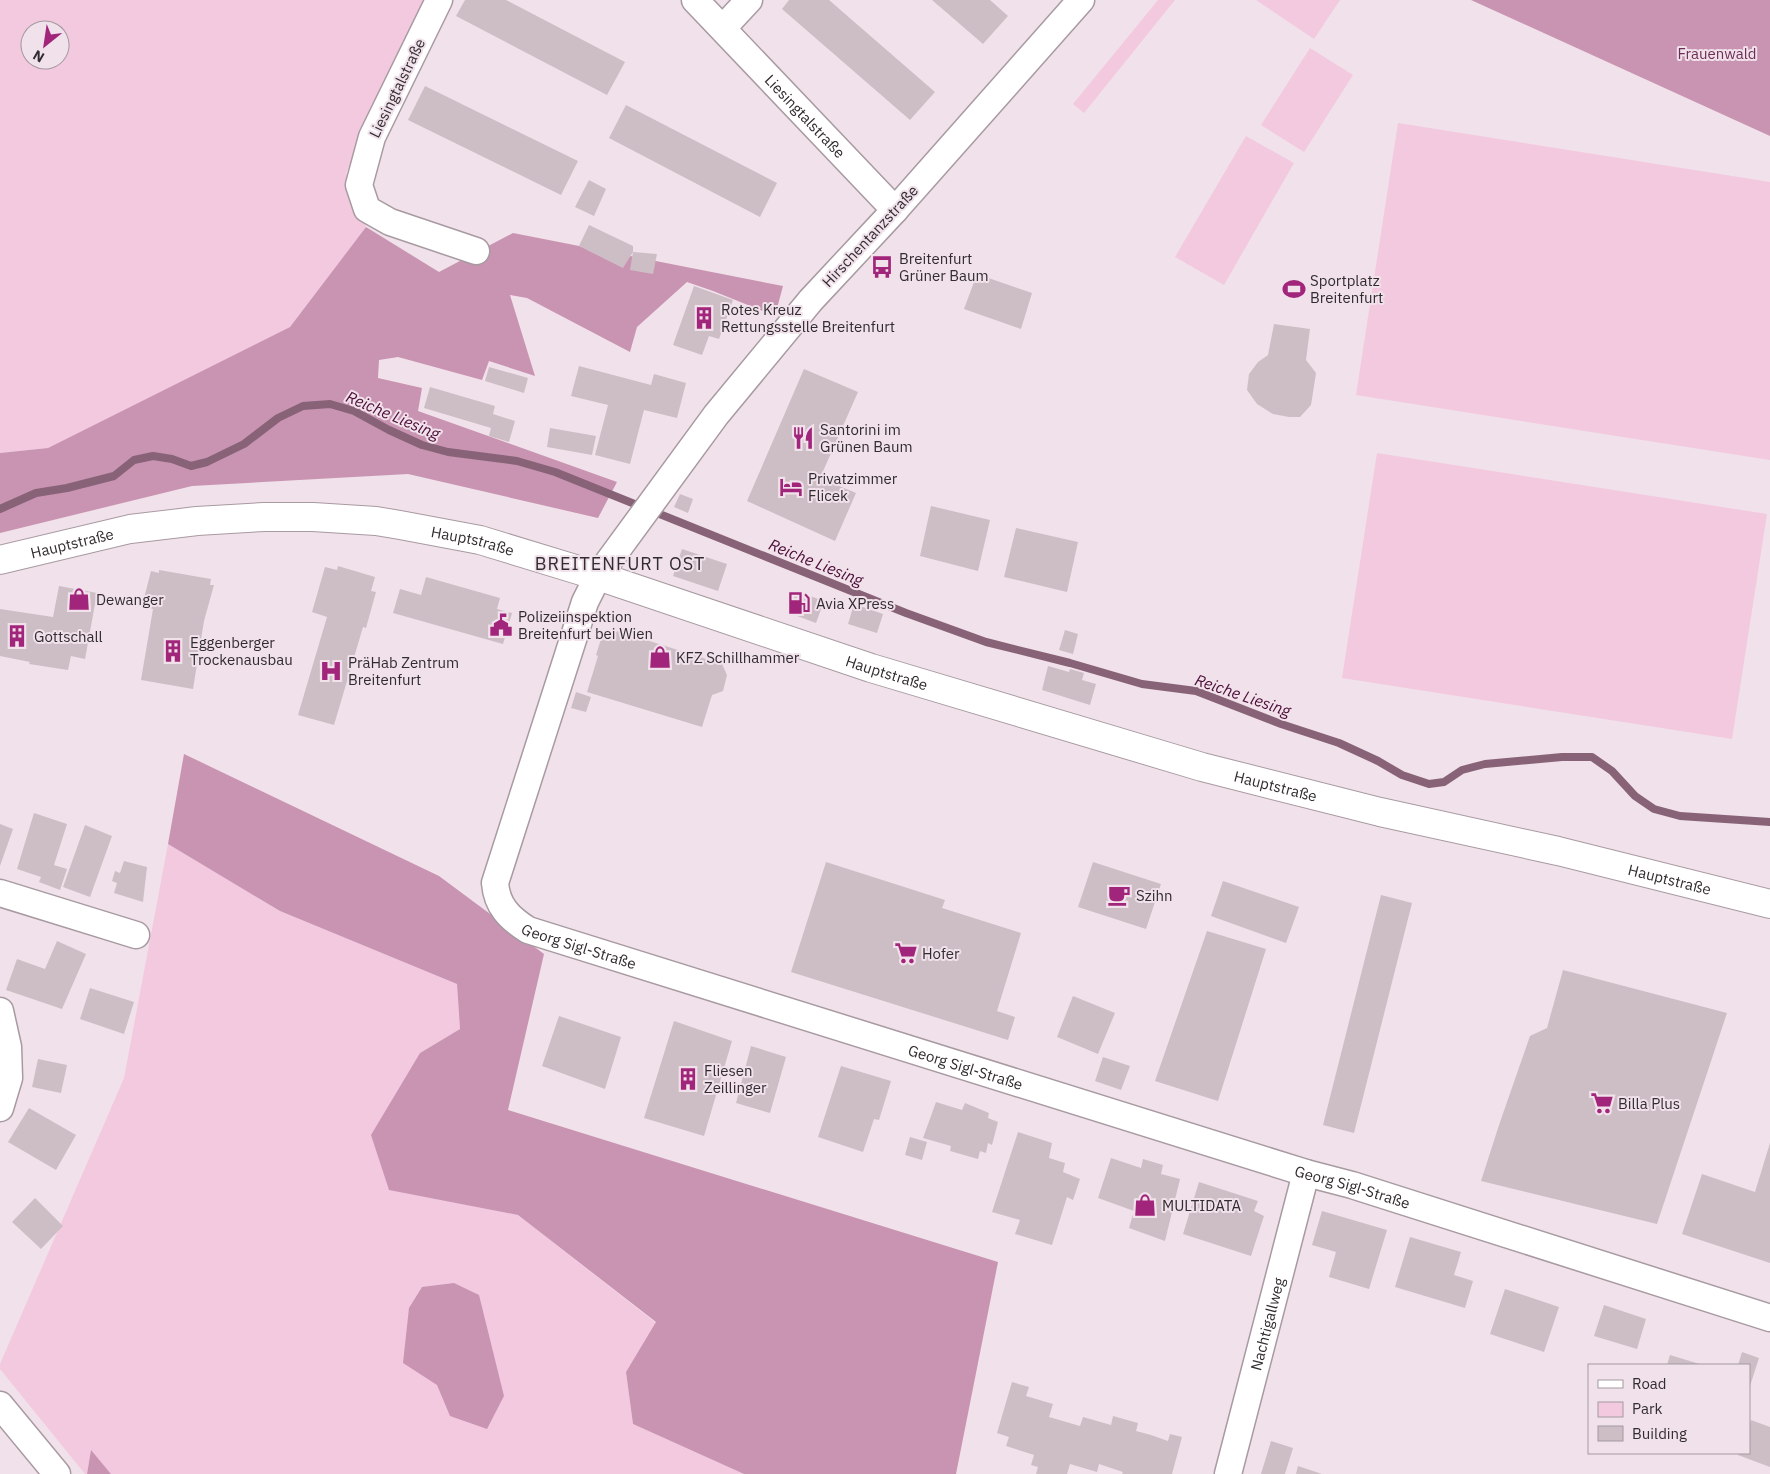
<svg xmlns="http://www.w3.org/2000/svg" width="1770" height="1474" font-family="'IBM Plex Sans',sans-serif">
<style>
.green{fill:#f3c9e0;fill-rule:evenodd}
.forest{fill:#c994b2}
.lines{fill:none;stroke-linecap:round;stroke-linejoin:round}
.stream{stroke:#886378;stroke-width:8}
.building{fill:#cdbec6}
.street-casing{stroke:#a89aa1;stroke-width:29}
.secondary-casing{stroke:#a89aa1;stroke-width:30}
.street{stroke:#fff;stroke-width:26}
.secondary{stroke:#fff;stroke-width:28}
.labels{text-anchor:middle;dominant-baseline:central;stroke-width:4;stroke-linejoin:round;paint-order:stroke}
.park-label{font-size:15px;fill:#6e2d56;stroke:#f1e1ea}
.street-label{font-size:15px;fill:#312c2f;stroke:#f1e1ea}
.poi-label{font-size:15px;fill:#312c2f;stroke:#f1e1ea;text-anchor:start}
.water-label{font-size:16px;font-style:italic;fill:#4b0c37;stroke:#f1e1ea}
.quarter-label{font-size:18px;letter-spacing:1px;fill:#312c2f;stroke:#f1e1ea}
</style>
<rect width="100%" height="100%" fill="#f1e1ea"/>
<path class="green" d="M0,0h427l-81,173 20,54 -76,100 -242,121 -48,5zM30,30h30v30h-30z
M1158,0h17l-91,113 -11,-9z
M1256,0h84l-26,39z
M1310,48l43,27 -49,77 -43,-27z
M1398,123l372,59v278l-414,-65z
M1246,136l48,27 -70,122 -49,-28z
M1377,453l390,61 -35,225 -390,-61z
M168,844l112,67 177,73 3,45 -40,24 -31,136 129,26 138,108 -30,49 7,52 111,50h-633l-20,-23 -4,23h-2l-85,-105v-5l124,-286z"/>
<path class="forest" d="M1471,0h299v136z
M366,227l73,45 74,-39 270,53 -8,30 -62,-25 -26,-9 -50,45 -7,25 -103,-54 -17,-3 25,81 -46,-15 -7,19 -84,-23 -19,3 -1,18 44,10 -4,23 199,71 -19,36 -190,-44 -216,12 -192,47v-80l48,-5 242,-121z
M184,754l255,122 105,78 -36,156 490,152 -42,212h-212l-111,-50 -7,-52 30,-50 -138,-107 -129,-25 -18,-55 49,-82 40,-24 -3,-45 -177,-73 -112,-67z
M454,1283l25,12 25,101 -17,33 -37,-13 -13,-31 -34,-22 6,-55 13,-21z
M91,1450l20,24h-24z"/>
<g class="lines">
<path class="stream" d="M0,509l36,-16 31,-5 47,-12 20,-16 19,-4 19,3 19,7 16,-4 37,-18 34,-26 25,-12 27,-2 24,7 35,19 33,15 26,7 69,9 38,11 351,141 80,29 84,21 72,21 54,7 85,33 58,19 39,18 24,14 27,9 15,-2 18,-12 23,-6 77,-7h30l20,14 23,25 19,13 26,7 90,6"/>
</g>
<path class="building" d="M465,0h41l119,62 -18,33 -151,-79z
M789,0h40l106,92 -25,28 -128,-111z
M932,0h58l18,16 -25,28z
M425,86l153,75 -17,34 -153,-75z
M626,105l151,78 -17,34 -151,-79z
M589,180l17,9 -12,27 -19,-9z
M589,225l44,21v6l-10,16 -44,-22z
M633,252l24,2 -4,20 -23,-4z
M977,274l55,19 -11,36 -57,-20z
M694,286l39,14 -14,39 -10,-3 -7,19 -29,-10z
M1274,324l36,5 -4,31 10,13 -5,32 -11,12h-11l-16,-3 -16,-10 -10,-14 2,-16 9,-12 10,-7z
M579,366l72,19 3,-11 32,9 -9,35 -33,-8 -14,54 -35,-9 13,-50 -37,-9z
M489,367l39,11 -4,15 -39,-12z
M804,369l54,23 -38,86 36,15 -21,48 -88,-40z
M430,387l65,19 -2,8 22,7 -6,21 -20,-6 2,-8 -67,-20z
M550,428l46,8 -4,19 -45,-8z
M680,494l13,5 -5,14 -14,-6z
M931,506l59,14 -12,51 -58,-15z
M1016,528l62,14 -11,50 -63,-15z
M682,549l45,15 -9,27 -45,-15z
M338,566l37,11 -4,14 5,1 -10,36 -3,-1 -29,98 -36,-10 29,-98 -15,-5 13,-45 12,3z
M159,570l52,9 -1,6h4l-10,36 -11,68 -52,-9 12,-71 -11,-3 9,-35 8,2z
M426,577l74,21 -3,11 15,4 -9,31 -110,-31 7,-24 21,6z
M59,586l38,7 -12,66 -14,-3 -3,14 -39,-6 1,-2 -30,-6v-47l53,8z
M796,591l28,10 -8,22 -27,-10z
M854,604l29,10 -6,19 -29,-9z
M1065,630l13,4 -5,20 -14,-4z
M618,631l104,33 5,11 -4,16 -11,4 -10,32 -115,-35 11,-36 -2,-1 5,-16z
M1048,666l21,6 1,-3 14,4 -2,7 14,4 -6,21 -48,-15z
M576,692l15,5 -5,15 -15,-4z
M34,813l33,11 -13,41 13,4 -7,21 -21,-8 2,-5 -24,-8z
M0,824l13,5 -13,37z
M85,825l27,11 -22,61 -27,-10z
M124,861l23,6 -4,35 -29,-9 3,-10 -5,-2 3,-10 5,2z
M826,862l119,38 -3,8 79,25 -24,78 18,6 -7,23 -217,-68z
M1093,862l68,22 -15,45 -68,-22z
M1223,881l76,26 -13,36 -75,-27z
M1381,895l31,8 -58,230 -31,-8z
M1207,931l59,18 -48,152 -63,-20z
M57,941l29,13 -24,55 -56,-19 11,-31 28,10z
M1563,970l164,43 -70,211 -176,-43 18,-56 31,-89 17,-8z
M90,988l44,14 -10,32 -44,-15z
M1073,996l42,17 -17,41 -41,-17z
M559,1016l62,21 -16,52 -63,-23z
M674,1021l58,20 -28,95 -60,-18z
M751,1046l35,11 -16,56 -34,-10z
M1103,1057l27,9 -9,24 -26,-9z
M38,1059l29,6 -6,28 -29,-6z
M841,1066l50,15 -12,39 -5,-1 -11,33 -45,-15z
M936,1102l26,8 3,-7 24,10 -1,5 10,4 -6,23 -4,-2 -2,10 -6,-2 -2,8 -28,-8 1,-5 -28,-8z
M29,1108l47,27 -20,35 -48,-28z
M1018,1132l34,11 -3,15 16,5 -2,9 17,7 -7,21 -6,-3 -15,48 -37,-11 5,-14 -28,-8z
M910,1137l17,5 -5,18 -17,-5z
M1770,1143v120l-88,-29 20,-60 53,18z
M1111,1158l30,10 2,-9 20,6 -2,9 19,5 -15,62 -36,-13 5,-17 -36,-13z
M1199,1182l59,19 -4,10 10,5 -13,40 -68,-22z
M35,1198l28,28 -22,23 -29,-27z
M1322,1211l65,19 -18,59 -40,-12 7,-25 -24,-7z
M1410,1237l51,15 -7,23 19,6 -8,27 -70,-21z
M1505,1289l54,18 -15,45 -54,-18z
M1604,1305l42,14 -9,30 -43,-13z
M1742,1352l17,6 -10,31v-24h-11z
M1670,1355l33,10h-36z
M1012,1382l17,5 -3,9 27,8 -4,13 31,9 3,-9 28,8 2,-9 25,7 -2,8 15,4 17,6 2,-7 12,3 -10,37h-50l1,-2 -24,-8 -2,8 -27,-8 -3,10h-31l2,-7 -7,-2 3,-10 -28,-9 3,-9 -12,-4z
M1751,1420l19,7v40l-32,-12 1,-2h10v-26z
M1271,1441l22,7 -8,26h-24z
M1298,1466l24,8h-26z"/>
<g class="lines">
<defs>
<g id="street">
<path d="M439,0l-67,137 -13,48 8,24 23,13 86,29"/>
<path id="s1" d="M695,0l200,210"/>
<path id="s2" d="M1081,0l-186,210 -84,90 -95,115 -118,161 -13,26 -90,281c2,23 14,35 33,47l778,243 46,12 418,133"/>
<path d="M723,28l26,-28"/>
<path d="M0,893l136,42"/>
<path d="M0,1011l8,36 1,31 -9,30"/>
<path d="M0,1405l57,69"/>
<path id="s3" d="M1228,1474l78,-301"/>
</g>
<g id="secondary">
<path id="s4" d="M0,560l130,-31 67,-8 67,-4h49l63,4 24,4 80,15 118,36 273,92 331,99 178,45 178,39 212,53"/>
</g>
</defs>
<use href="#street" class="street-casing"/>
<use href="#secondary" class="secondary-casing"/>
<use href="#street" class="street"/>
<use href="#secondary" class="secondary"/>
</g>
<defs>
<symbol id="bus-bare" viewBox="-9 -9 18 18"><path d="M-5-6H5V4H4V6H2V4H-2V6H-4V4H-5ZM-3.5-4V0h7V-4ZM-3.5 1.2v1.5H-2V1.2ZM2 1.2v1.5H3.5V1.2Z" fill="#a1257a" stroke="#f1e1ea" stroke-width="2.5" paint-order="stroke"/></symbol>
<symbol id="stadium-bare" viewBox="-9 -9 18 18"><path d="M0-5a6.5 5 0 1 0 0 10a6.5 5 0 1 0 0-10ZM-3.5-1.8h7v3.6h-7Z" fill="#a1257a" stroke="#f1e1ea" stroke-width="2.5" paint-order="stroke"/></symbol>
<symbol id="building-bare" viewBox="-9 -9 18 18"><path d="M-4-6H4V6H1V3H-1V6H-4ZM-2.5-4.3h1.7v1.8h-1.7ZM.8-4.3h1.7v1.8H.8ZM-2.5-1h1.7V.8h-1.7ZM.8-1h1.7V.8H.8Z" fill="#a1257a" stroke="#f1e1ea" stroke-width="2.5" paint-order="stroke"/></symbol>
<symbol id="restaurant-bare" viewBox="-9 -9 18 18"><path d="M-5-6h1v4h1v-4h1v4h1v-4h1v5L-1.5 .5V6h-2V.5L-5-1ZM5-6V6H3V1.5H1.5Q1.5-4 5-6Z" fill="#a1257a" stroke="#f1e1ea" stroke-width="2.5" paint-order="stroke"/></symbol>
<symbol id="hotel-bare" viewBox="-9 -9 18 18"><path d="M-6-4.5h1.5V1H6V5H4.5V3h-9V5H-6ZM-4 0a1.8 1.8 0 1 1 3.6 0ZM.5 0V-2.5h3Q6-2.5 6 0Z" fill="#a1257a" stroke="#f1e1ea" stroke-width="2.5" paint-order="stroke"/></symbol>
<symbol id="shop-bare" viewBox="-9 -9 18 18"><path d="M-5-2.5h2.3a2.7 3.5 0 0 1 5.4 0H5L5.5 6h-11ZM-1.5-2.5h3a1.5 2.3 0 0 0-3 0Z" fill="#a1257a" stroke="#f1e1ea" stroke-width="2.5" paint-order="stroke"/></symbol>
<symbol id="fuel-bare" viewBox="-9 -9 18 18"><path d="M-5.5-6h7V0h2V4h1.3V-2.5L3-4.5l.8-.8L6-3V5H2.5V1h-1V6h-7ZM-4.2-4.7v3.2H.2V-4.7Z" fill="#a1257a" stroke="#f1e1ea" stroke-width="2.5" paint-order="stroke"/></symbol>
<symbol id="civic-bare" viewBox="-9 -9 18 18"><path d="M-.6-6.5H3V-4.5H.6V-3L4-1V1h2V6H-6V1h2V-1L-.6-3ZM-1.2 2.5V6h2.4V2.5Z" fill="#a1257a" stroke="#f1e1ea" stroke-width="2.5" paint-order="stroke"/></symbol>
<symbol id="hospital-bare" viewBox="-9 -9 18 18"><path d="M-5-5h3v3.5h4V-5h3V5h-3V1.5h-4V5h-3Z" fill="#a1257a" stroke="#f1e1ea" stroke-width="2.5" paint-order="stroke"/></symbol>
<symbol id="cafe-bare" viewBox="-9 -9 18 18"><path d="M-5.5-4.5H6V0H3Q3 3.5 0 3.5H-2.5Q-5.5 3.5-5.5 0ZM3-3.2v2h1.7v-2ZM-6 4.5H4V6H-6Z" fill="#a1257a" stroke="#f1e1ea" stroke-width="2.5" paint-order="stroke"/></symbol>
<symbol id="supermarket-bare" viewBox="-9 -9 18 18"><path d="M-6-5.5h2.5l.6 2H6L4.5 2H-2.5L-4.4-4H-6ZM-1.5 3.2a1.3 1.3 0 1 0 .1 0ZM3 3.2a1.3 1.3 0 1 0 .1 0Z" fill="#a1257a" stroke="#f1e1ea" stroke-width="2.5" paint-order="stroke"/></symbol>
</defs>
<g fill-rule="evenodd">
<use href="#bus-bare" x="866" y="251" width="32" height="32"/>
<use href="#stadium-bare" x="1278" y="273" width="32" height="32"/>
<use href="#building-bare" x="688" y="302" width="32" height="32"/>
<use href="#restaurant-bare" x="787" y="422" width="32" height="32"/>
<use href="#hotel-bare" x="775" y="471" width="32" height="32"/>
<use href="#shop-bare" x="63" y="583" width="32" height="32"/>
<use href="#fuel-bare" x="783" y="587" width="32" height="32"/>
<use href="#civic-bare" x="485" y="609" width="32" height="32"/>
<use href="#building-bare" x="1" y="620" width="32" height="32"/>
<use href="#building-bare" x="157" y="635" width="32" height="32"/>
<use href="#shop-bare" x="644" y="641" width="32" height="32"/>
<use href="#hospital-bare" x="315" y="655" width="32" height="32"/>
<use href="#cafe-bare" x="1103" y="879" width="32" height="32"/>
<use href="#supermarket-bare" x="890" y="937" width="32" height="32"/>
<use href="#building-bare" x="672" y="1063" width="32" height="32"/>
<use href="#supermarket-bare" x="1586" y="1087" width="32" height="32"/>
<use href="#shop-bare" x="1129" y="1189" width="32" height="32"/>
</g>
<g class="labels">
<g class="park-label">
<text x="1717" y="53">Frauenwald</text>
</g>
<g class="street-label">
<text transform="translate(397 88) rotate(-64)">Liesingtalstraße</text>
<text stroke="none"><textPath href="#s1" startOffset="160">Liesingtalstraße</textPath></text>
<text transform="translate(870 236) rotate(-47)">Hirschentanzstraße</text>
<text stroke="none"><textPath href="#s4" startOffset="479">Hauptstraße</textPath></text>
<text stroke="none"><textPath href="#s4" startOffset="74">Hauptstraße</textPath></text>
<text stroke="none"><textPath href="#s4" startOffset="914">Hauptstraße</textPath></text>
<text stroke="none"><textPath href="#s4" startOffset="1319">Hauptstraße</textPath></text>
<text stroke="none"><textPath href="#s4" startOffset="1724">Hauptstraße</textPath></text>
<text stroke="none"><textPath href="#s2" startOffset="1190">Georg Sigl-Straße</textPath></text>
<text stroke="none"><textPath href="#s2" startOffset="1595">Georg Sigl-Straße</textPath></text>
<text stroke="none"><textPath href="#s2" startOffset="2000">Georg Sigl-Straße</textPath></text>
<text stroke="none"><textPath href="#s3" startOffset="155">Nachtigallweg</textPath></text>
</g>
<g class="poi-label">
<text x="899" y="258">Breitenfurt<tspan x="899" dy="17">Grüner Baum</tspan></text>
<text x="1310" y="280">Sportplatz<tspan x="1310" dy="17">Breitenfurt</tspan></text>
<text x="721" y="309">Rotes Kreuz<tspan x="721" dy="17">Rettungsstelle Breitenfurt</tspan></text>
<text x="820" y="429">Santorini im<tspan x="820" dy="17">Grünen Baum</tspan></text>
<text x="808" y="478">Privatzimmer<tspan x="808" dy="17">Flicek</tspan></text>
<text x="96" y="599">Dewanger</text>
<text x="816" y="603">Avia XPress</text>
<text x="518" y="616">Polizeiinspektion<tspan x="518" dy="17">Breitenfurt bei Wien</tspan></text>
<text x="34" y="636">Gottschall</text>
<text x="190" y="642">Eggenberger<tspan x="190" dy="17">Trockenausbau</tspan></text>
<text x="676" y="657">KFZ Schillhammer</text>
<text x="348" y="662">PräHab Zentrum<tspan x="348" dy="17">Breitenfurt</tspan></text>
<text x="1136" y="895">Szihn</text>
<text x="922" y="953">Hofer</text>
<text x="704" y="1070">Fliesen<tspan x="704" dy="17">Zeillinger</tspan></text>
<text x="1618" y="1103">Billa Plus</text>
<text x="1162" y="1205">MULTIDATA</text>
</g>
<g class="water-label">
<text transform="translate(393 415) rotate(23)">Reiche Liesing</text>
<text transform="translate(816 562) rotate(22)">Reiche Liesing</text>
<text transform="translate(1243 695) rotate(19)">Reiche Liesing</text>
</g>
<g class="quarter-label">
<text x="620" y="563">BREITENFURT OST</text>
</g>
</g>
<rect x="1588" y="1364" width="162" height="90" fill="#f1e1ea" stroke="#a4999f"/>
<rect x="1598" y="1380" width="25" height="8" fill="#ffffff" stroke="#a4999f"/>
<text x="1632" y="1389" font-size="15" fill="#312c2f">Road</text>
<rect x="1598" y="1402" width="25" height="15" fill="#f3c9e0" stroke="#a4999f"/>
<text x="1632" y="1414" font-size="15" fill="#312c2f">Park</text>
<rect x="1598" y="1426" width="25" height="15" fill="#cdbec6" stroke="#a4999f"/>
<text x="1632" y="1439" font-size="15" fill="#312c2f">Building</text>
<g transform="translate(45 45) rotate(210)"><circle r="24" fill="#f1e1ea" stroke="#a4999f"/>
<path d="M0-4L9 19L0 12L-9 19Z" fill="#a1257a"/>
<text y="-8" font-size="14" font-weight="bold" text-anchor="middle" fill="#312c2f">N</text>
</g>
</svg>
